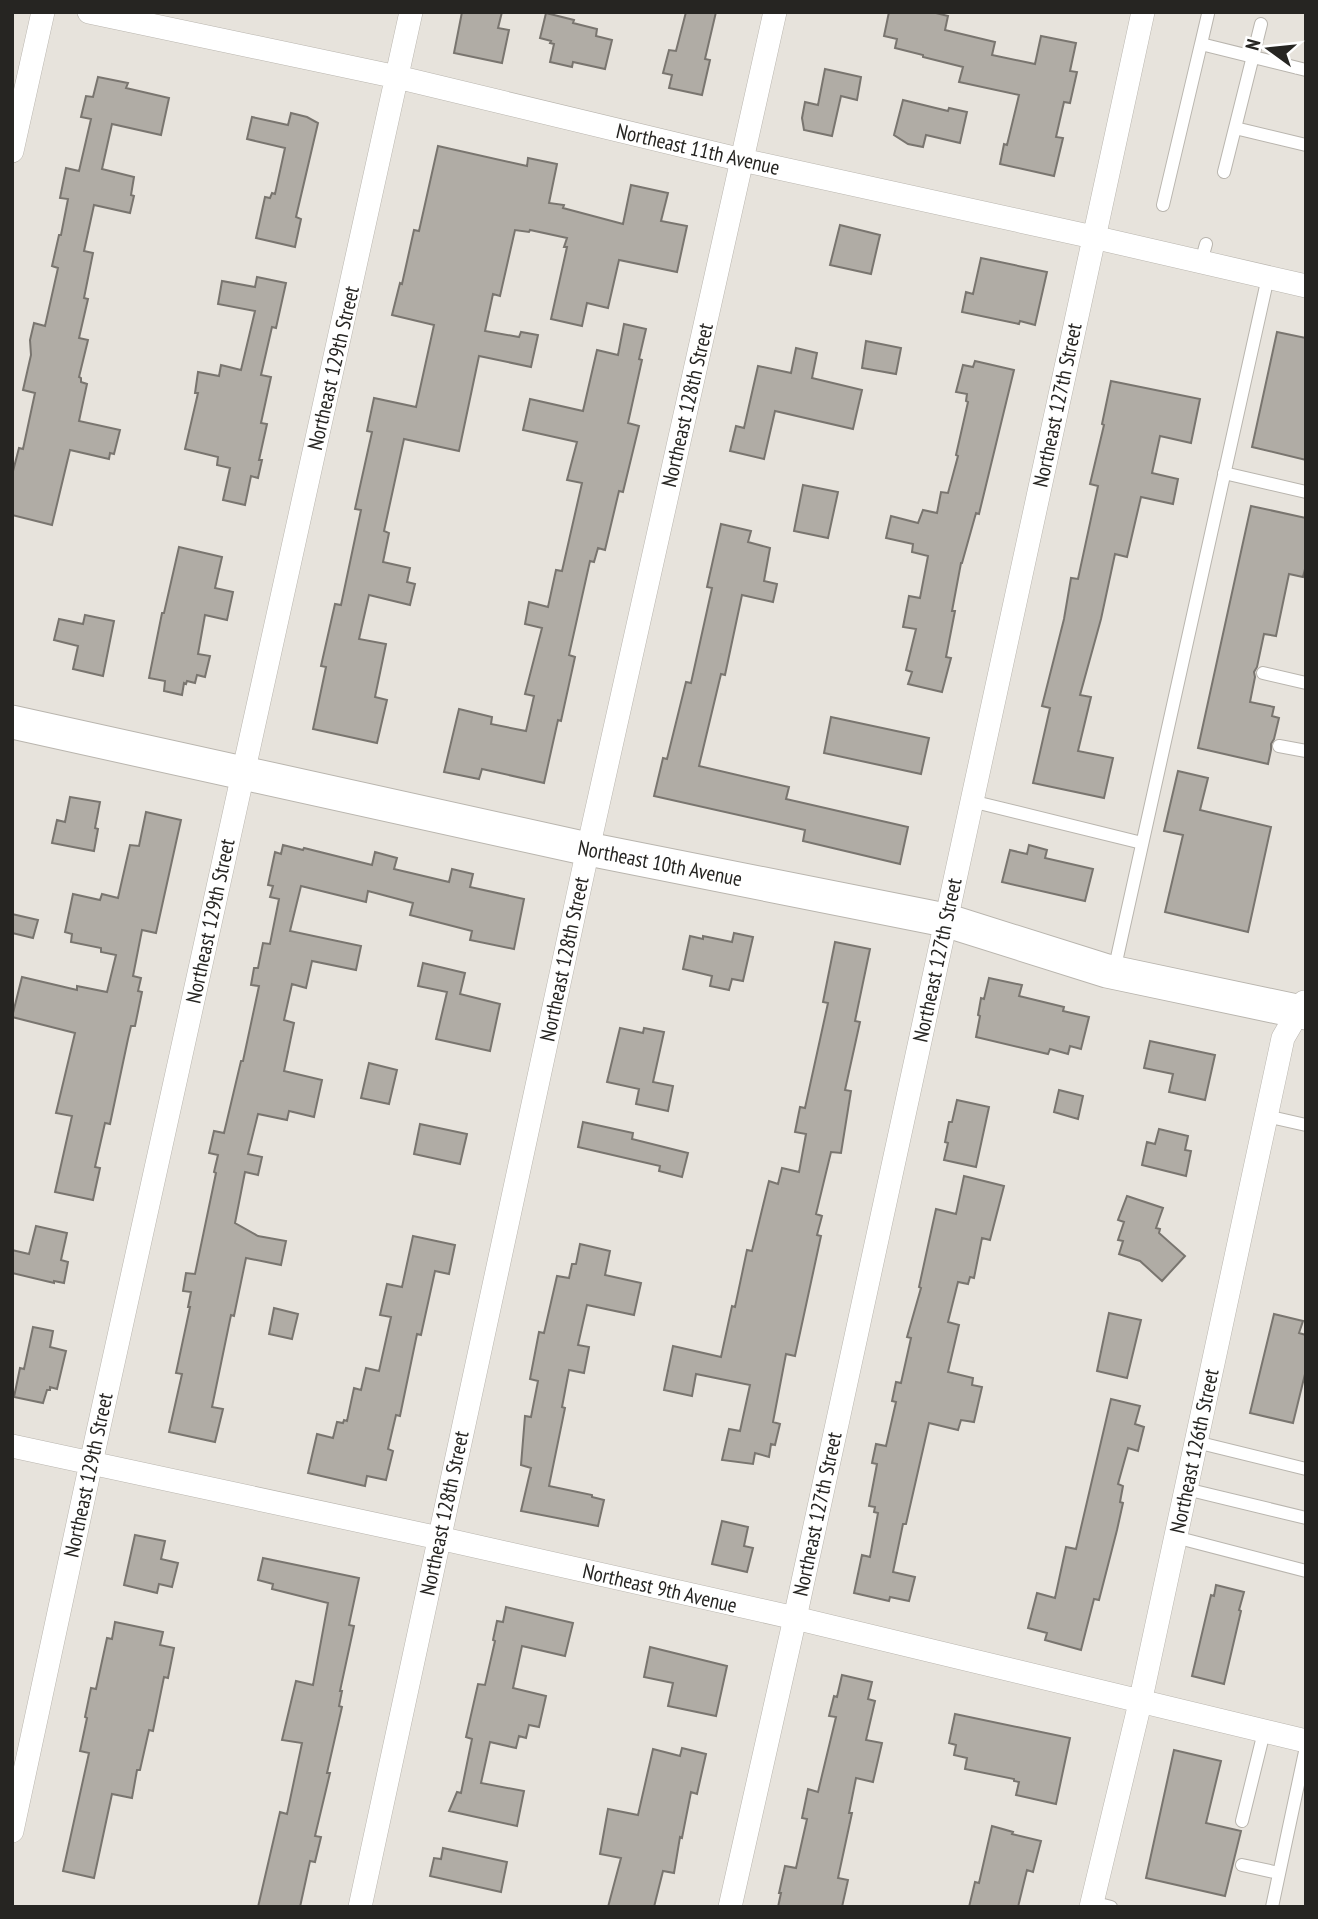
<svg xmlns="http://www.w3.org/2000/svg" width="1318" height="1919" font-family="'PT Sans Narrow',sans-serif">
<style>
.building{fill:#b0aca5;stroke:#79756f;stroke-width:2}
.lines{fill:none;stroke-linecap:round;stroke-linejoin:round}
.lane-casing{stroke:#b9b5ae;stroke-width:14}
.street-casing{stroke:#b9b5ae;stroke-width:24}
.secondary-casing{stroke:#b9b5ae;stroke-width:35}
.lane{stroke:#fff;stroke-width:12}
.street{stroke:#fff;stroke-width:23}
.secondary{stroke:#fff;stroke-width:33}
.labels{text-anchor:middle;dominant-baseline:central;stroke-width:5;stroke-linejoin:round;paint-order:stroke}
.street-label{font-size:21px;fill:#262522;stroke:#fff}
</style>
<rect width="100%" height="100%" fill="#e7e3dc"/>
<path class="building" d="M462,12h40l-4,16 11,2 -7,33 -48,-10z
M686,12h30l-11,47 5,1 -8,35 -33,-7 3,-13 -9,-2 6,-23 7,1z
M889,12h43l16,4 -3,14 50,12 -3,13 43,9 6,-28 35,7 -6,28 7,1 -7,31 -6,-1 -8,35 7,1 -9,38 -54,-12 4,-20 3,1 12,-50 -60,-13 4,-15 -40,-10v-2l-28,-7 2,-9 -13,-3z
M546,13l28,7 -1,3 24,6 -1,7 16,4 -7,29 -32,-7 -1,5 -22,-5 4,-18 -4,-1 1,-2 -11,-3z
M825,69l36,8 -4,23 -16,-4 -9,40 -28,-6 -2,-12 3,-16 13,3z
M98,77l30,6 -2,5 43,10 -8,37 -49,-11 -10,45 32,8 -3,18 3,1 -4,17 -36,-8 -10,46 9,2 -9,45 4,1 -9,39 9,2 -9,37 2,1v4l6,2 -8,37 41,9 -6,24 -4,-1 -1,6 -39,-9 -18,75 -40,-10v-40l7,-27 4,1 12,-56 -12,-3 8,-35 -1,-15 4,-17 11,3 13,-58 -6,-2 7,-31h2l7,-36 -8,-1 6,-30 13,3 12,-52 -10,-2 5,-21 7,1z
M903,100l45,11 1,-3 18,4 -7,31 -34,-8 -3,12 -15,-3 -14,-9z
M291,113l16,4 11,6 -22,94 5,2 -6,28 -39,-9 9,-41 5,1 2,-5 3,1 10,-46 -38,-9 5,-22 36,8z
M438,146l89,20 1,-8 29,6 -8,39 15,2 -1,3 60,16 8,-39 37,8 -7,28 26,5 -10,46 -58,-12 -11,48 -21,-5 -5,23 -31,-7 16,-72h-3l3,-9 -37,-8 -1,2 -14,-2 -15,66 -7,-2 -8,37 34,6 2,-5 17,3 -7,32 -52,-11 -20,95 -55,-12 -20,92 5,2 -6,29 27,6 -3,14 8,2 -5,21 -41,-10 -10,44 27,5 -11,53 12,3 -10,43 -64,-14 13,-62 -5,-1 14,-62 6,1 20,-95 -6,-1 17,-77 -5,-1 7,-33 42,9 18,-82 -42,-10 8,-32 2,1 12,-54 5,1z
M840,225l40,10 -9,39 -41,-9z
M981,258l66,14 -12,53 -15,-4 -1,3 -57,-12 4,-20 7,2z
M257,277l29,6 -10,45 -4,-1 -11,48 10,2 -10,46 6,1 -8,36h3l-4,18 -7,-2 -6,29 -22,-5 7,-32 -13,-3 1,-8 -33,-8 13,-56h-3l3,-21 21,4 2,-11 20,5 14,-59 -37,-7 4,-23 33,6z
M624,324l22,5 -7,30 3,1 -14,63 11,3 -16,66 -4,-1 -14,59 -7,-2 -4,14 -4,-1 -21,94 6,2 -14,64 -3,-1 -14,63 -62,-14 -3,10 -35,-7 15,-63 33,8 -1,7 35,7 8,-35 -9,-2 17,-66 -17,-4 4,-22 19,5 8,-37 6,1 20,-88 -15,-3 10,-38 -54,-12 7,-31 53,12 14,-61 21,5z
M1277,332l29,6v122l-54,-13z
M866,341l35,7 -5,26 -34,-6z
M796,348l21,5 -5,25 50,12 -9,39 -78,-18 -11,48 -34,-8 6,-25 8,2 14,-62 33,7z
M975,361l39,9 -35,144 -3,-1 -14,50h-1l-9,48h3l-9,46 5,1 -9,34 -34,-8 4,-12 -6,-2 10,-41 -13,-2 6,-31 11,2 8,-42 -16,-4 1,-8 -27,-6 5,-22 27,7 5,-13 14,3 4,-21 7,1 10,-37 -2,-1 12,-53 -2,-1 1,-7 -11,-2 7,-27 10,2z
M1111,381l89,18 -9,44 -31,-7 -8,37 26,6 -5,25 -32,-7 -14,60 -12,-3 -14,65 -21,76 11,2 -13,54 35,7 -9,40 -71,-15 17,-75 -8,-2 22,-87 7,-41 7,1 20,-93 -8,-2 14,-59 -2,-1z
M803,485l35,7 -10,46 -34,-7z
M1251,506l55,12v47l-3,12 -14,-3 -13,62 -12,-2 -7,33 -3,5 1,5 -5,25 24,5 -2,9 7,2 -5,21 -3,5v6l-3,14 -70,-16z
M721,524l30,7 -3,11 22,6 -6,33 13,3 -4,18 -31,-7 -17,80 -4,-1 -22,92 90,21 -3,12 122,28 -8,37 -97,-23 2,-11 -151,-34 9,-38 4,1 19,-77 5,1 21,-95 -5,-1z
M179,547l43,10 -7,31 18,4 -6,28 -22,-5 -7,39 12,2 -5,21 -8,-2 -2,8 -8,-2 -1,3 -2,-1 -2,12 -18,-4 1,-10 -16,-3 13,-65h2z
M85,615l29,6 -11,55 -30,-7 5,-23 -24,-6 5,-21 24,5z
M831,717l98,21 -8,36 -97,-21z
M1178,771l30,7 -8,32 71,17 -23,105 -83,-20 18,-77 -19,-4z
M70,797l30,5 -5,26 3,1 -4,22 -42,-8 5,-23 8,2z
M146,812l35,8 -25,113 -14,-3 -9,46 8,2 -3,13 4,1 -7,34h-4l-3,13 -18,85 -5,-1 -10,44 5,1 -7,32 -38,-8 17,-76 -16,-3 19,-80 -63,-16 10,-40 55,13v-4l30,6 9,-37 -15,-3v-4l-30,-6 1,-8 -7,-2 8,-38 27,6 2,-6 16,4 12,-53 9,1z
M283,845l20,5 1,-2 68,17 3,-13 22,6 -3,11 55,13 3,-13 21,5 -3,13 54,12 -10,50 -44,-9 2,-9 -62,-16 3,-12 -45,-12 -2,11 -65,-16 -11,45 71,15 -5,24 -44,-9 -6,27 -14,-4 -8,36 10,3 -10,48 38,9 -8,37 -25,-6 -2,9 -29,-6 -10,40 14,3 -4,18 -13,-3 -10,51 23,13 28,5 -5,24 -35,-7 -12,58 -3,-1 -19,92 11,2 -8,33 -46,-10 13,-58 -6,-1 14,-66h-2l3,-15 -8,-1 3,-18 9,1 21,-101 -2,-1 4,-17 -9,-2 5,-22 10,2 17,-72h2l16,-75 -8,-1 3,-17h4l5,-25 7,1 9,-45 -9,-2 3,-11 -5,-1 7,-33 6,2z
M1029,845l18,5 -2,8 48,11 -8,32 -83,-19 8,-32 17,4z
M12,914l26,6 -5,18 -21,-5z
M734,933l19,4 -10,44 -11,-2 -3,11 -19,-4 2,-10 -29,-7 7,-33 13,3v-3l29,6z
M835,942l35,7 -15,72 5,1 -15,68 6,1 -10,62 -10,-1 -15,62 6,2 -5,19 4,1 -26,120 -9,-2 -13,68 7,2 -5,21 -4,-1 -2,13 -14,-4 -2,11 -31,-4 7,-31 11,2 10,-46 -54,-11 -4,22 -28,-6 9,-44 48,11 11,-51 3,1 12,-57 5,1 17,-70 9,3 4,-16 17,4 7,-38 -11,-2 5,-25 5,1 23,-105 -5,-1z
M423,963l42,10 -5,21 40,10 -10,47 -54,-12 11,-47 -29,-6z
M989,978l33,7 -3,11 45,11 -1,4 26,6 -8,32 -11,-3 -2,8 -18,-5 -2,5 -72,-17 4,-21 -2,-1 3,-17 3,1z
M620,1028l23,5 1,-5 20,4 -11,50 20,4 -5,25 -32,-7 3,-15 -32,-7z
M1150,1041l65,14 -10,45 -36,-8 4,-18 -29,-6z
M369,1063l28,7 -8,34 -28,-6z
M1059,1090l24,6 -5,23 -24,-7z
M957,1100l32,7 -13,60 -32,-7 4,-17 -3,-1 4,-20h3z
M583,1122l50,11 -1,6 56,14 -6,24 -23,-6 1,-5 -82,-19z
M420,1124l47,10 -7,30 -46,-10z
M1159,1129l29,7 -3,14 6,1 -5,25 -44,-11 5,-23 8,2z
M964,1176l40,10 -14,54 -8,-2 -8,40 -4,-1 -2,7 -10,-2 -10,40 11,3 -11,47 25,6 -1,7 10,2 -8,35 -13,-2 -3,10 -29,-7 -23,101h-3l-10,48 22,5 -6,24 -19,-4 -1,4 -35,-8 8,-38 8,2 8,-44 -4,-1 1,-5 -6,-1 8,-42 -5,-1 4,-19 10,2 10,-44 -4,-1 4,-19 5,1 10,-45 -4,-1 14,-49 -2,-1 17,-78 20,5z
M1127,1196l36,12 -7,20 4,1 -1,4 26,23 -23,25 -22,-20 -21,-7 4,-13 -5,-1 6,-18 -6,-2z
M36,1226l31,7 -6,27 7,2 -4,21 -10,-2v2l-42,-10v-23l17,4z
M413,1236l42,9 -6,29 -14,-3 -14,64 -4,-1 -17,82 -4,-1 -8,34 5,2 -7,29 -19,-4 -2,10 -57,-13 9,-39 16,4 4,-16 6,1 1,-3 3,1 7,-33 7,2 5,-22 13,3 12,-54 -11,-2 7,-31 15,3z
M580,1244l30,7 -5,24 36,8 -7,32 -47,-10 -9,40 11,2 -5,26 -15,-3 -7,37 3,1 -16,78 43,9v2l12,3 -6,26 -77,-15 10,-43 -10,-3 4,-49 6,1 7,-36 -8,-2 9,-47 5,1 13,-57 12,2 3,-14h4z
M274,1308l24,6 -6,25 -23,-5z
M1109,1313l32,7 -14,58 -30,-7z
M1274,1314l29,7 -4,12 7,2v35l-13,53 -43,-10z
M33,1327l20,4 -3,16 16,4 -9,38 -7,-2v3h-3l-4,13 -29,-6 6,-29 4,1z
M1111,1399l29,7 -5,18 9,3 -6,24 -10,-3 -10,36 5,2 -3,16 3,1 -6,27 -18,70 -5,-1 -13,51 -36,-10 2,-7 -19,-5 9,-35 18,5 11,-51 10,2z
M722,1521l26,6 -4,19 9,2 -6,24 -35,-8z
M135,1535l30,6 -4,18 17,4 -6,24 -13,-3 -2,9 -33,-8z
M263,1558l96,20 -10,47 5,1 -14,65h2l-3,15 3,1 -15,66h3l-15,63 6,1 -6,25 -5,-1 -10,46h-42l22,-95 7,2 15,-71 -20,-3 14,-59 17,4 15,-82 -56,-14 1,-5 -15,-4z
M1216,1585l28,7 -5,18 2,1 -17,73 -32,-8 19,-81 3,1z
M506,1607l67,16 -8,33 -43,-10 -9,42 33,8 -7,31 -10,-2 -3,13 -7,-2 -3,12 -26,-6 -9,41 43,8 -7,35 -68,-15 8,-19 4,1 11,-54 -6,-2 12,-53 7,1 10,-44 -2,-1 4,-19 6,1z
M115,1622l48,10 -3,13 14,3 -6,30 -4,-1 -11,54 -4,-1 -9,40h-3l-5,28 -20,-4 -18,84 -31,-7 26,-118 -9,-2 7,-33 -2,-1 6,-29 5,1 11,-51 5,1z
M650,1647l77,19 -11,50 -48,-10 5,-23 -29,-6z
M842,1675l30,7 -4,17 7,2 -9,39 16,3 -9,39 -17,-4 -7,35h3l-14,65 10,2 -6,27h-64l3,-14h-2l6,-27 11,2 11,-49 -5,-1 6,-29 10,3 18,-75 -7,-1 5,-20 3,1z
M955,1714l115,24 -14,66 -40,-9 3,-13 -5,-1v-2l-49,-10 2,-11 -13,-3 2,-10 -7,-2z
M682,1748l24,6 -9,40 -6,-2 -9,46 -2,-1 -6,36 -11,-2 -9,36h-46l13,-49 -21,-4 8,-45 30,6 15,-66 27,7z
M1174,1750l47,11 -15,62 35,8 -16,65 -79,-18z
M992,1826l21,6 -1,2 29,7 -8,31 -6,-2 -9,37h-49l6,-25 4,1z
M443,1848l64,14 -6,30 -71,-16 4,-18 7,1z"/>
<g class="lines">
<defs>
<path id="lane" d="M1201,44l7,-30
M1235,128l71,17
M1224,172l37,-148
M1163,205l38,-161 105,26
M1201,262l5,-18
M1224,473l82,19
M1263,673l43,10
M1279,746l27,5
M971,801l171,42
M1114,971l154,-694
M1266,1116l40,9
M1196,1442l110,27
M1186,1489l120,29
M1175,1537l131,34
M1242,1821l22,-89
M1242,1865l37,8
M1092,1902l19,5
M1272,1907l34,-160"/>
<path id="street" d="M89,12l308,65 345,83 351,77 213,49
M12,151l31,-139
M12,1446l427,92 356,80 511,123
M12,1831l79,-368 320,-1451
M360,1907l228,-1058 187,-837
M730,1907l65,-289 348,-1606
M1091,1907l49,-204 143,-665 21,-36"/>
<path id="secondary" d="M12,722l576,127 357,71 162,51 199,42"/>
</defs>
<use href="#lane" class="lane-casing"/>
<use href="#street" class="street-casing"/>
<use href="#secondary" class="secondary-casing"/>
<use href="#lane" class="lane"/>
<use href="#street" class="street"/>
<use href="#secondary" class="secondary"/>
</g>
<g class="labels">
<g class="street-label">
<text transform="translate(698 149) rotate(13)">Northeast 11th Avenue</text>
<text transform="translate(333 368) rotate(-77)">Northeast 129th Street</text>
<text transform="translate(687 405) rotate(-77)">Northeast 128th Street</text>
<text transform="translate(1057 405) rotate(-78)">Northeast 127th Street</text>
<text transform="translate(660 863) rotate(11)">Northeast 10th Avenue</text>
<text transform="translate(210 921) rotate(-78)">Northeast 129th Street</text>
<text transform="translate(564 959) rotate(-78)">Northeast 128th Street</text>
<text transform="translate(937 960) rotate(-78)">Northeast 127th Street</text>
<text transform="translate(1194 1451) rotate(-78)">Northeast 126th Street</text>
<text transform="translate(88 1475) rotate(-78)">Northeast 129th Street</text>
<text transform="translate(444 1513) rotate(-78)">Northeast 128th Street</text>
<text transform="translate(817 1514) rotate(-78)">Northeast 127th Street</text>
<text transform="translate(660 1588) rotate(13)">Northeast 9th Avenue</text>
</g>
</g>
<rect width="1318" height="1919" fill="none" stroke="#262522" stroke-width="28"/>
<g transform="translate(1269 49) rotate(285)" stroke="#ffffff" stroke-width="5" paint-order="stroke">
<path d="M0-5L12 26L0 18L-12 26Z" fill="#262522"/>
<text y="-10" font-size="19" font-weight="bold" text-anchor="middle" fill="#262522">N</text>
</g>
</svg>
